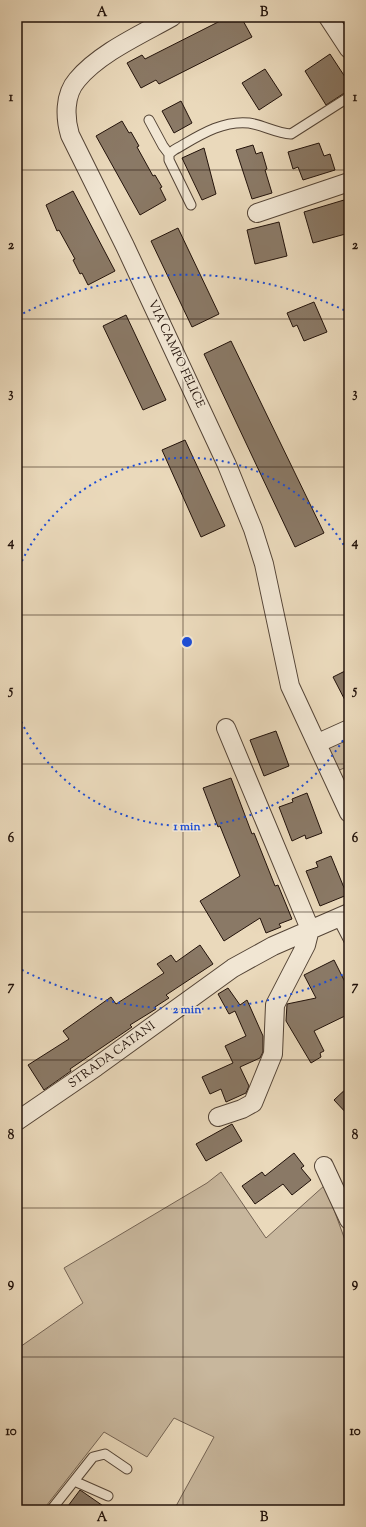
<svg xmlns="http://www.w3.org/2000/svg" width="366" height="1527" font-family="'Sorts Mill Goudy',serif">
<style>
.green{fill:#c8b79d;stroke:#756454}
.building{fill:#8a7966;stroke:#22120a}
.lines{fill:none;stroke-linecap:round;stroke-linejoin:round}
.service-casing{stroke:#544436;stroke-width:11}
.minor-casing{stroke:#544436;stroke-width:20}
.service{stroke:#f1e6d3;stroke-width:9}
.minor{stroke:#f1e6d3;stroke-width:18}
.grid{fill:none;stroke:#22120a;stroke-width:1;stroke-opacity:0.55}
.ring{fill:none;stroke:#1d4ed8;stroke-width:2;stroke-dasharray:2 4}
.labels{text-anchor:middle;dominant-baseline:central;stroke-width:3.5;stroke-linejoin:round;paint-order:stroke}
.street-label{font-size:12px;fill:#22120a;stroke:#f1e6d3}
.centre{fill:#1d4ed8;stroke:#f1e6d3;stroke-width:2}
.ring-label{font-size:12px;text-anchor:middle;font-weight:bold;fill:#1d4ed8;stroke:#f1e6d3;stroke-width:3.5;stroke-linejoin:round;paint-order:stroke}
.neatline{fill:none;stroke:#22120a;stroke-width:1.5}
.grid-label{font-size:13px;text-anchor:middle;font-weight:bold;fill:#22120a}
</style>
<rect width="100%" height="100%" fill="#ead9bb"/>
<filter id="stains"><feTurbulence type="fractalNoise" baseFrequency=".005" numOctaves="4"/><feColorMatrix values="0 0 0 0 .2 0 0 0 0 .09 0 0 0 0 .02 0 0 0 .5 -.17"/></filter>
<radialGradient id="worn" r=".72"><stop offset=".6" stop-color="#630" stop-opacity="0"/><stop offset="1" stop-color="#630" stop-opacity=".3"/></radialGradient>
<path class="green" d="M349,738v28l-12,5 -10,-23z
M221,1172l45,66 59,-53 24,66v259h-203l30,-4 38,-69 -40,-19 -27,39 -43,-25 -61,78h-26v-161l66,-46 -19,-35 143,-85z"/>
<path class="building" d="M228,17h13l11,20 -93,47 -3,-4 -15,8 -14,-25 15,-8 3,4z
M330,54l19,29v7l-23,15 -21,-34z
M265,69l17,26 -23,15 -17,-27z
M181,101l11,22 -18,10 -12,-22z
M122,121l7,12 2,-1 8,14 -2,1 16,29 2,-1 7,12 -2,1 6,12 -26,15 -44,-79z
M319,143l5,13 6,-2 5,16 -32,10 -5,-13 -5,2 -5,-17z
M253,145l3,9 6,-2 5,17 -2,1 7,23 -20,6 -16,-49z
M204,148l12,46 -14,6 -20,-42z
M73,191l42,80 -27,14 -6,-12 -2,1 -7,-14 2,-1 -16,-29 -2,1 -11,-26z
M344,200l5,17v16l-36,10 -9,-31z
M279,222l8,34 -32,8 -8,-34z
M178,228l41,86 -27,13 -41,-86z
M314,302l13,30 -23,9 -7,-16 -4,2 -6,-14z
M126,315l40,85 -23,10 -40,-84z
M231,341l93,192 -29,14 -91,-193z
M185,440l40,86 -24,11 -39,-87z
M349,669v39l-16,-31z
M276,731l13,35 -25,10 -14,-36z
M231,778l21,56 2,-1 21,53 3,-1 14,34 -13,5 2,3 -15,6 -6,-15 -36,23 -24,-40 40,-25 -20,-50 -2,1 -15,-39z
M307,793l15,40 -16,6 -1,-4 -13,6 -13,-34 14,-5 -1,-3z
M331,856l16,39 -27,11 -14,-35 12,-4 -2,-5z
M200,945l13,19 -47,31 3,3 -14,9 1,2 -26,16 2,2 -62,42 1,2 -27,19 -16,-25 41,-26 -6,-8 48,-34 5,7 48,-31 -7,-9 14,-9 5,7z
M334,960l15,30v24l-35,17 10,20 -4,2 1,4 -10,6 -25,-42 1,-17 29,-6 -12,-23z
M228,988l12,17 7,-5 16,36v16l-3,6 -20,9 9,19 -3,7 -20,9 -5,-13 -11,5 -8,-17 31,-14 -8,-17 21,-10 -11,-25 -6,3 -11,-20z
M349,1086v30l-15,-16z
M232,1124l10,17 -36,20 -10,-17z
M294,1153l10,13 -3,2 10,12 -19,15 -9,-11 -28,20 -13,-18 20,-14 3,4z
M80,1490l3,2 26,18h-44z"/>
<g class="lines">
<defs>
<path id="service" d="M149,120l14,26 6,8
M191,205l-22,-45v-6l5,-4c23,-13 47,-30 75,-27 14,2 27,10 42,11l58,-37
M337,918l12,23
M74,1481l34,15
M51,1510l42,-53 12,-3 22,15"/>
<path id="minor" d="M172,17c-30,17 -73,36 -95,63 -13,15 -12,38 -7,55l55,111 102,219 26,64 11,35 26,122 59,127
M328,17l21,32
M257,213l92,-31
M318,743l31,-14
M218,1117l24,-8 11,-6 20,-49 2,-49 31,-60 4,-16 -84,-201
M17,1121l79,-54 137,-99 40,-22 76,-33
M324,1166l25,54"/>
</defs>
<use href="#service" class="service-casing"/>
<use href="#minor" class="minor-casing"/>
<use href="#service" class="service"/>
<use href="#minor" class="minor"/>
</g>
<path class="grid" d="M183,17v1493M17,170h332M17,319h332M17,467h332M17,615h332M17,764h332M17,912h332M17,1060h332M17,1208h332M17,1357h332"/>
<g class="ring">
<path d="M349 730A184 184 0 0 1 17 712M17 572A184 184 0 0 1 349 554"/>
<path d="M348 972A367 367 0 0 1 18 968M18 316A367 367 0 0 1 348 312"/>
</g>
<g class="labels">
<g class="street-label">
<text transform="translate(176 354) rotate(65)">VIA CAMPO FELICE</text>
<text transform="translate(112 1055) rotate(-36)">STRADA CATANI</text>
</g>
</g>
<circle cx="187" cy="642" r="6" class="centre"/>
<g class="ring-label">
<text x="187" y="830">1 min</text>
<text x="187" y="1013">2 min</text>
</g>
<rect width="366" height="1527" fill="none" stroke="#ead9bb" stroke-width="44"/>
<rect x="22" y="22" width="322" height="1483" class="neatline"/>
<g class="grid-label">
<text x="102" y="16">A</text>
<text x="264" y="16">B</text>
<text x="11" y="101">1</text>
<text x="355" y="101">1</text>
<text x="11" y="249">2</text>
<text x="355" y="249">2</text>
<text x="11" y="397">3</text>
<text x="355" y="397">3</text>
<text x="11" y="546">4</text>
<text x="355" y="546">4</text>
<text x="11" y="694">5</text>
<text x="355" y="694">5</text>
<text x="11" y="842">6</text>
<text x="355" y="842">6</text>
<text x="11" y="990">7</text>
<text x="355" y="990">7</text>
<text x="11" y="1139">8</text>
<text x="355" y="1139">8</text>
<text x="11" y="1287">9</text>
<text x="355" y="1287">9</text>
<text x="11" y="1435">10</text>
<text x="355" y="1435">10</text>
<text x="102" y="1521">A</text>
<text x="264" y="1521">B</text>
</g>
<rect width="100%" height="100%" filter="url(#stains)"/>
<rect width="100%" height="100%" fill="url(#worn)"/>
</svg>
